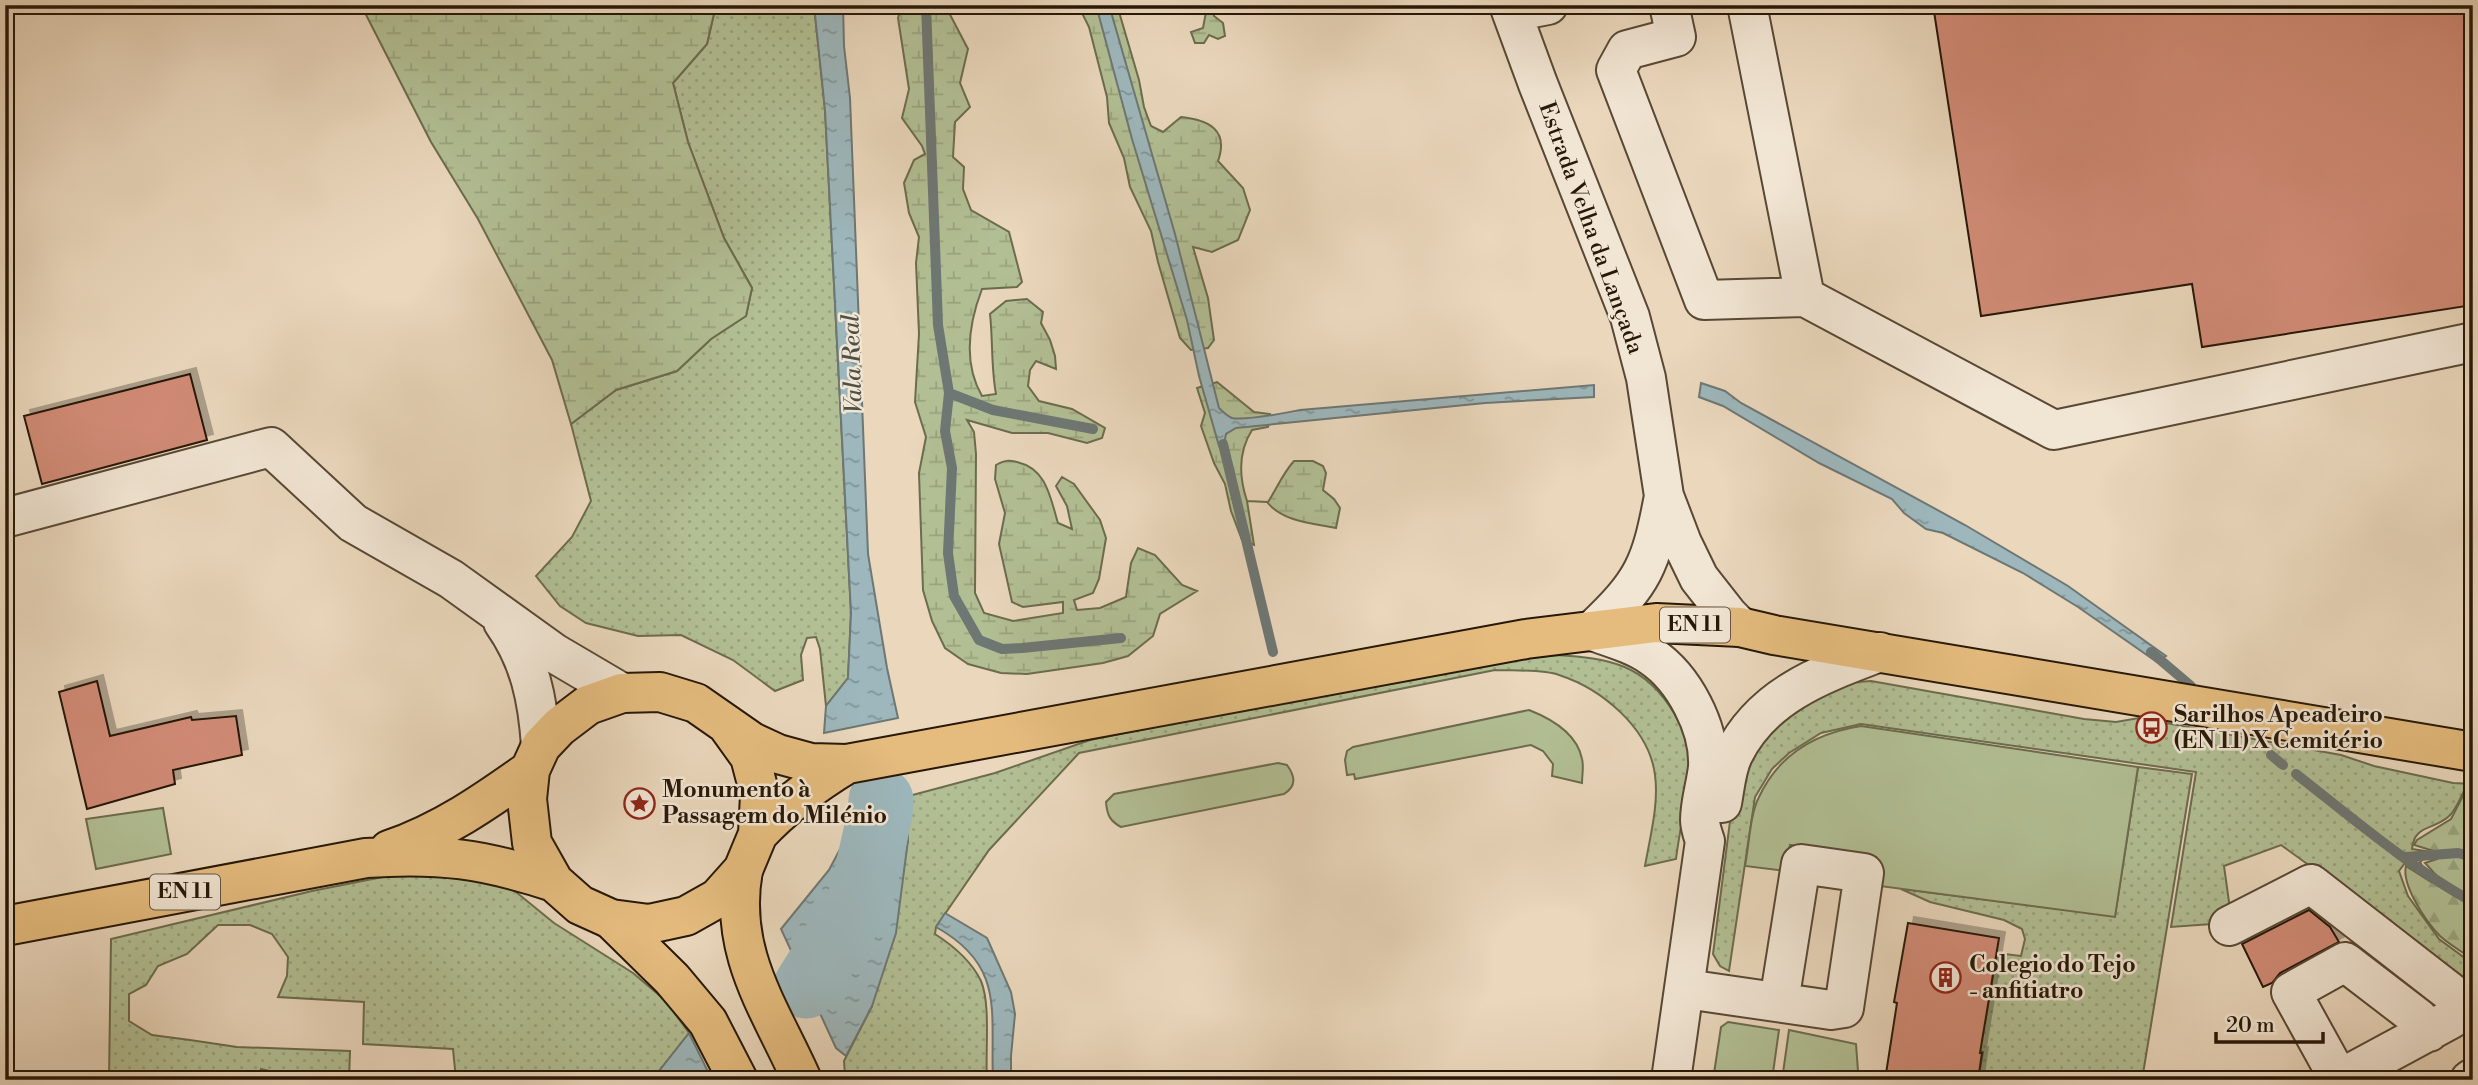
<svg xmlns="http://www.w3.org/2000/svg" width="2478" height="1085" font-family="'Libre Bodoni',serif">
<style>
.grass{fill:url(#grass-dots);stroke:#6c6c4e;stroke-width:2}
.forest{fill:url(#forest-firs);stroke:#6c6c4e;stroke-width:2}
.wetland{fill:url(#wetland-marsh);stroke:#6c6c4e;stroke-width:2}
.garden{fill:#b2bf94;stroke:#6c6c4e;stroke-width:2}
.water{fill:url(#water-ripples);stroke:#6e7774;stroke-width:2}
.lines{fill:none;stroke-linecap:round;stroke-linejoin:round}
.stream{stroke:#6e7774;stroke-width:10}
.river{stroke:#9db7bc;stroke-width:65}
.building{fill:#d18b76;stroke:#271807;stroke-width:2;filter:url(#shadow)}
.minor-casing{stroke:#584834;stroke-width:42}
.major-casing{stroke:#271807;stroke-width:42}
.highway-casing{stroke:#271807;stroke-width:42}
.minor{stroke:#f1e5d3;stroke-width:38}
.major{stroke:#e5bc7e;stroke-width:38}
.highway{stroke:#e5bc7e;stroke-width:38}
.labels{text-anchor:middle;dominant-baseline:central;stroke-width:5;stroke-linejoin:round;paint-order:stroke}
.shield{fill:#f1e5d3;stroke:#645644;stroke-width:2}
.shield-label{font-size:21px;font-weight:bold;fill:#271807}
.street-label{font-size:23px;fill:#271807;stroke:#f1e5d3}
.poi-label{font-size:23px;font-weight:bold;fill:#271807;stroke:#f1e5d3;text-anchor:start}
.water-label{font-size:24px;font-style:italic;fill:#505046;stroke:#f1e5d3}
</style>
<defs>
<pattern id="grass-dots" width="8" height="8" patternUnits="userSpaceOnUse" patternTransform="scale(1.75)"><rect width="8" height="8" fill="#b2bf94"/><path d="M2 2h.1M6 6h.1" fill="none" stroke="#99a37e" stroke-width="1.8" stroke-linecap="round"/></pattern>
<pattern id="forest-firs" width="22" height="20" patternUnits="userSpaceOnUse" patternTransform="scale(1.75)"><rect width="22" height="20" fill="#b2bf94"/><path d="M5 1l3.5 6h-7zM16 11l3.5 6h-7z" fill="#99a37e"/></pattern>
<pattern id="wetland-marsh" width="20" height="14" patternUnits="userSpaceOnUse" patternTransform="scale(1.75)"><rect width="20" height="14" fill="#b2bf94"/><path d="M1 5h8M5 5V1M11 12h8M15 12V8" fill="none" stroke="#99a37e"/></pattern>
<pattern id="water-ripples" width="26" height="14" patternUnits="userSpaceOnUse" patternTransform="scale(1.75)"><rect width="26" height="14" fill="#9db7bc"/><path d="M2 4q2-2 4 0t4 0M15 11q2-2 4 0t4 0" fill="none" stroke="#809497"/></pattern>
<filter id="shadow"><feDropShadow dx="6" dy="-6" stdDeviation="0" flood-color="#0004"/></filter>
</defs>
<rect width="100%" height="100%" fill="#ead7bc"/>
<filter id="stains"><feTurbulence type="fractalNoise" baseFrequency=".00286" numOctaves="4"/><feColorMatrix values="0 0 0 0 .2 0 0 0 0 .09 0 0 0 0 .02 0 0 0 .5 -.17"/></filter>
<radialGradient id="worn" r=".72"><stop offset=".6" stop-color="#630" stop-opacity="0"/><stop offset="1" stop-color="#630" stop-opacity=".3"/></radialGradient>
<path class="grass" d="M716,5h98l11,105 26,503 -3,65 -22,28 -6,-57 -4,-12 -9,1 -6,17 2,25 -28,11 -42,-31 -52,-25 -43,1 -52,-13 -26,-17 -24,-30 36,-39 19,-36 -20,-77 45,-34 61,-19 34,-32 35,-23 6,-28 -28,-50 -36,-96 -15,-59 34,-39z
M1556,655c53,3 89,9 118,58 8,14 17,29 16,45 -1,34 -10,68 -14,101l-31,7c5,-29 14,-62 10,-91 -6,-47 -53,-86 -96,-100 -16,-6 -46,-4 -64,-5l-416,83 -90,97 -53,77 -1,7c17,11 37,28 46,47 10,24 4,71 6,99h-139l-3,-5 -1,-14 28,-55 36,-166 -3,-43 90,-24 95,-33 245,-49 163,-29z
M1871,681l213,38 32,3 23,-4 202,37 33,11 79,17 20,1v3h-7c-5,9 -10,24 -18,30 -15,13 -34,8 -36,32l19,3 -11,10 7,13 -22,-12 -6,8 9,25 31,43 34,25v20l-192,-139 -57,21 6,43 -18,15 -41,3 25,-155 -335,-48 -40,9 -32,20 -17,16 -17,28 -26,174 -9,-5 -7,-12 21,-164 40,-66 70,-41z
M2138,767l54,7 -50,306h-164l5,-28 -8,-2 4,-26 6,-1 12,-70 24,3 4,-17 -3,-10 -18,-9 -74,-18 -29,-13 214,27z
M408,872l97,11 49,40 79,50 33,28 23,32 -37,47h-196l-3,-31 -90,-5 1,-42 -86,-5 9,-21 1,-19 -16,-23 -22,-9h-32l-31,29 -29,12 -12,19 -17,9v27l23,14 38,5 47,7 113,4 -1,29h-44l-44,-11 -2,8 13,3h-87l-10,-3v3h-66l2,-141 201,-48z"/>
<path class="forest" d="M2467,788h6v171c-11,-7 -23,-14 -33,-23 -13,-13 -39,-51 -34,-70l25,16 6,-6 -12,-13 12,-4v-7l-23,-7 3,-5 34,-21z"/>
<path class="wetland" d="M361,5h355l-9,39 -34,39 15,59 36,96 28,50 -6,28 -35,23 -34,32 -61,19 -45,34 -19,-64 -74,-141 -47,-77z
M902,5h43l23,44 -8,34 10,24 -15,15 -2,35 11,10 -1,22 8,21 38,22 13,50 -5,5 -35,2c-13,34 -19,74 0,107l14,-2c-5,-26 -3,-53 -6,-80l16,-13 21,-2 16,13 -2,11 9,17 5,16 1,13 -20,-8 -6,9 -2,16 11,15 33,8 33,19 -3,10 -15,5 -39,-10h-36l-45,-13 7,12 2,22 -1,139 9,20 29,8 50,-8v-11l-40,5 -11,-5 -13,-58 6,-31 -10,-34 1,-14c9,-5 12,-5 21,-3 30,7 33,35 41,61l14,6 -5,-23 -11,-20 6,-9 12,7 26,36 6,18 -7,41 -6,14 -19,7 3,10 23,-2 26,-11 5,-34 7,-15 17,7 27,30 15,6 -37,23 -7,22 -25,20 -25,7 -76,11 -26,-1 -33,-9 -23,-16 -13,-27 -9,-31 -4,-117 7,-36 -11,-35 4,-68 -3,-71 3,-26 -10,-24 -5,-30 10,-23 11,-6 -3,-8 -20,-28 7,-29 -11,-71z
M1078,5h39l22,75 5,27 7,19 12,6 18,-15c28,3 48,13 37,44l25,27 7,22 -12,30 -26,12 -19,-5 15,51 6,42 -6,8 -17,2 -11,-12 -22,-76 -7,-31 -21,-44 -6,-29 -15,-35 -2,-26 -18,-70z
M1203,5h8l3,11 9,7 2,13 -7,3 -9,-4 -5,8h-9l-4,-11 12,-4 3,-16z
M1217,382l37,30 16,2 -2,13 -16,3c-14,22 -13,47 -5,71l21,1c9,-14 15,-29 26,-41h19l10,5 3,7 -3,17 11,9 6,9 -4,20c-24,-5 -53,-6 -69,-26l-20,-1 7,44 -12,-5 -11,-29 -6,-27 -11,-21 -13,-37 4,-13 -8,-25z"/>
<path class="garden" d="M1529,710c23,9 48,23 53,49 2,7 0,16 0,24l-30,-7 1,-12 -10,-13 -12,-6 -176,34 -1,-5 -7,1 -2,-15 2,-9 6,-4z
M1861,726l277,41 -23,150 -243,-32 4,-28 -86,-12 -4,26 -41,-5c4,-20 5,-52 14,-69 20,-43 57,-64 102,-71z
M1278,763l9,2c8,11 10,21 -3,29l-163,33c-11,-6 -14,-12 -15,-25l8,-8z
M163,808l8,46 -75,15 -10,-50z
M1728,1022l51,8 -7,50h-59l8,-53z
M1789,1030l67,14 2,27 15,9h-91z"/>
<path class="water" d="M814,5h29l1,41 6,52 18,456 19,114 11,50 -74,15 2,-27 22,-28 3,-65 -26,-503z
M1096,5h13l66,229 44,174c3,3 8,8 13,10 14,3 52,-5 68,-8l294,-25v12l-109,6 -249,25 -10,6 -1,5 6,25 -12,-18 -20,-70 -12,-56 -55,-181z
M1701,383l24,8 16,12 224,122 103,61 98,70 -9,6 -79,-55 -55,-34 -80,-40 -17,-4 -22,-16 -12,-14 -73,-36 -96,-57 -24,-9z
M905,797l3,43 -12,93 -24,73 -26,50 -10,-8 -55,-119 48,-59 19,-36 6,-28z
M945,913l42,25 24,54 4,22 -4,42v24h-18c-3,-68 13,-114 -57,-153z
M689,1033l23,47h-60z"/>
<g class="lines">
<path class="stream" d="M926,5l12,320 11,68 44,17 100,19
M949,393l-4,38 7,37 -4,85 6,43 25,44 23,9 20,-1 99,-10
M1223,444l50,208
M2151,652l40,34
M2271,755l12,10
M2296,774c55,43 116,95 177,128
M2406,857l52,-4 15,4"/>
<path class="river" d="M806,986l55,-87 19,-85 1,-14"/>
</g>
<path class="building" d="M1933,5h540v300l-271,42 -10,-63 -211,32z
M190,374l17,66 -165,44 -18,-68z
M97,681l13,55 81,-19 1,3 44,-4 6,39 -69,15 2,14 -88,25 -28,-117z
M2309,910l21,17 9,15 -59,31 -8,10 -9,4 -21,-43z
M1908,923l91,15 -19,115h2l-4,27h-93l12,-77 -3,-1z"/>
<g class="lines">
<defs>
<path id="minor" d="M1509,5l29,79 92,233 16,61 18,118 18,47 17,35 29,37 12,12
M1669,5l7,32 -49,13 -11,20 88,230 101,-3
M1747,5l58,292 249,133 419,-88
M1512,12l36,-7
M1664,496c-13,69 -20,86 -72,135 20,7 42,13 59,25 33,22 59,72 57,111 -2,18 -8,36 -8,53 0,7 3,15 5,21l-34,239
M5,518l266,-71 82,76 98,56 103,74 68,40
M503,622c27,38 35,78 38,124
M1722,803c3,-16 4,-33 11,-48 29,-60 89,-81 147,-103
M2229,926l82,-42 162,126
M1686,989l145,21 13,-2 20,-135 -63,-9 -22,138
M2339,1079l-48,-87 54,-30 73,56 11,14
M2338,1080l113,-61
M2470,1080l3,-2"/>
<path id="major" d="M727,725l23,32 10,38 -2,39 -15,36 -25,28 -32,18 -37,8 -38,-5 -31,-14 -26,-23 -22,-39 -5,-44 3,-29 11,-24 18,-19 29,-22 34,-12 38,-1 36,11 56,39 26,12 33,9 36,1 679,-125 130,-16 84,4 34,8 699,117
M758,834c27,-29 56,-50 89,-70
M389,850c53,-18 96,-48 141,-80
M5,926l361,-68c74,-5 118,1 188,24"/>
<path id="highway" d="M743,870c-15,83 27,138 59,210
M611,919l61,60 36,43 30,58"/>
</defs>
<use href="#minor" class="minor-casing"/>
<use href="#major" class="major-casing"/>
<use href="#highway" class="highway-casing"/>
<use href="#minor" class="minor"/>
<use href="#major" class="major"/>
<use href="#highway" class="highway"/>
</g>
<defs>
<symbol id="bus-ring" viewBox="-11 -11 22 22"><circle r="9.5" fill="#f1e5d3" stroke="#8f2418" stroke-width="1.5"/><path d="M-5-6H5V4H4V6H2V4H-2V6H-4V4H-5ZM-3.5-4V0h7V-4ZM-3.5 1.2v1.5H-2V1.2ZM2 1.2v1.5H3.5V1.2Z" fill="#8f2418"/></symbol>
<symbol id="sight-ring" viewBox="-11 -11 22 22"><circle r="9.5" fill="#f1e5d3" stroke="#8f2418" stroke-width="1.5"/><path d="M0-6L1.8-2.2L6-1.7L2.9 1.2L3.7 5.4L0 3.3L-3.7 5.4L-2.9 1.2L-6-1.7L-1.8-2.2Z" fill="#8f2418"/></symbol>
<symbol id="building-ring" viewBox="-11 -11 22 22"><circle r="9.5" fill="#f1e5d3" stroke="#8f2418" stroke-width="1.5"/><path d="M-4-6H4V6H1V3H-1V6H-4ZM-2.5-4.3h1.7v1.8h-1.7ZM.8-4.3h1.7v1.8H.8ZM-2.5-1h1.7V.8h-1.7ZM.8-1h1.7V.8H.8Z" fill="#8f2418"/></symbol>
</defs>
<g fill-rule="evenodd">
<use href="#bus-ring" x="2134" y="710" width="35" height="35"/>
<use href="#sight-ring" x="622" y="786" width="35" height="35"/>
<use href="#building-ring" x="1928" y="960" width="35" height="35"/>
</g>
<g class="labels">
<g class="shield">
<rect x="1660" y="607.5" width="70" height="35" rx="5"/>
<rect x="150" y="874.5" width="70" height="35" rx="5"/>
</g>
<g class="shield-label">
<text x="1695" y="625">EN 11</text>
<text x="185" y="892">EN 11</text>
</g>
<g class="street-label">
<text transform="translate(1591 228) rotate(70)">Estrada Velha da Lançada</text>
</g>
<g class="poi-label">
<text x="2174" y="715">Sarilhos Apeadeiro<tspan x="2174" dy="26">(EN 11) X Cemitério</tspan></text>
<text x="662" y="790">Monumento à<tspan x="662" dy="26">Passagem do Milénio</tspan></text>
<text x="1969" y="965">Colegio do Tejo<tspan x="1969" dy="26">- anfitiatro</tspan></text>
</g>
<g class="water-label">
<text transform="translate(853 364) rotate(-92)">Vala Real</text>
</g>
</g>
<rect width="2478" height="1085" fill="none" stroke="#ead7bc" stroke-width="28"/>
<rect x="7" y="7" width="2464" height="1071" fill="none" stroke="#271807" stroke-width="3.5"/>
<rect x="14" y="14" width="2450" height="1057" fill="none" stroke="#271807" stroke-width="2"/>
<path d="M2216 1032v10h107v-10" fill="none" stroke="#271807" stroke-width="3.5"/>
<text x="2226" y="1032" font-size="21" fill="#271807" stroke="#f1e5d3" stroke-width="5" paint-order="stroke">20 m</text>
<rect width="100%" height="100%" filter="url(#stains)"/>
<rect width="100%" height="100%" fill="url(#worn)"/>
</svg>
